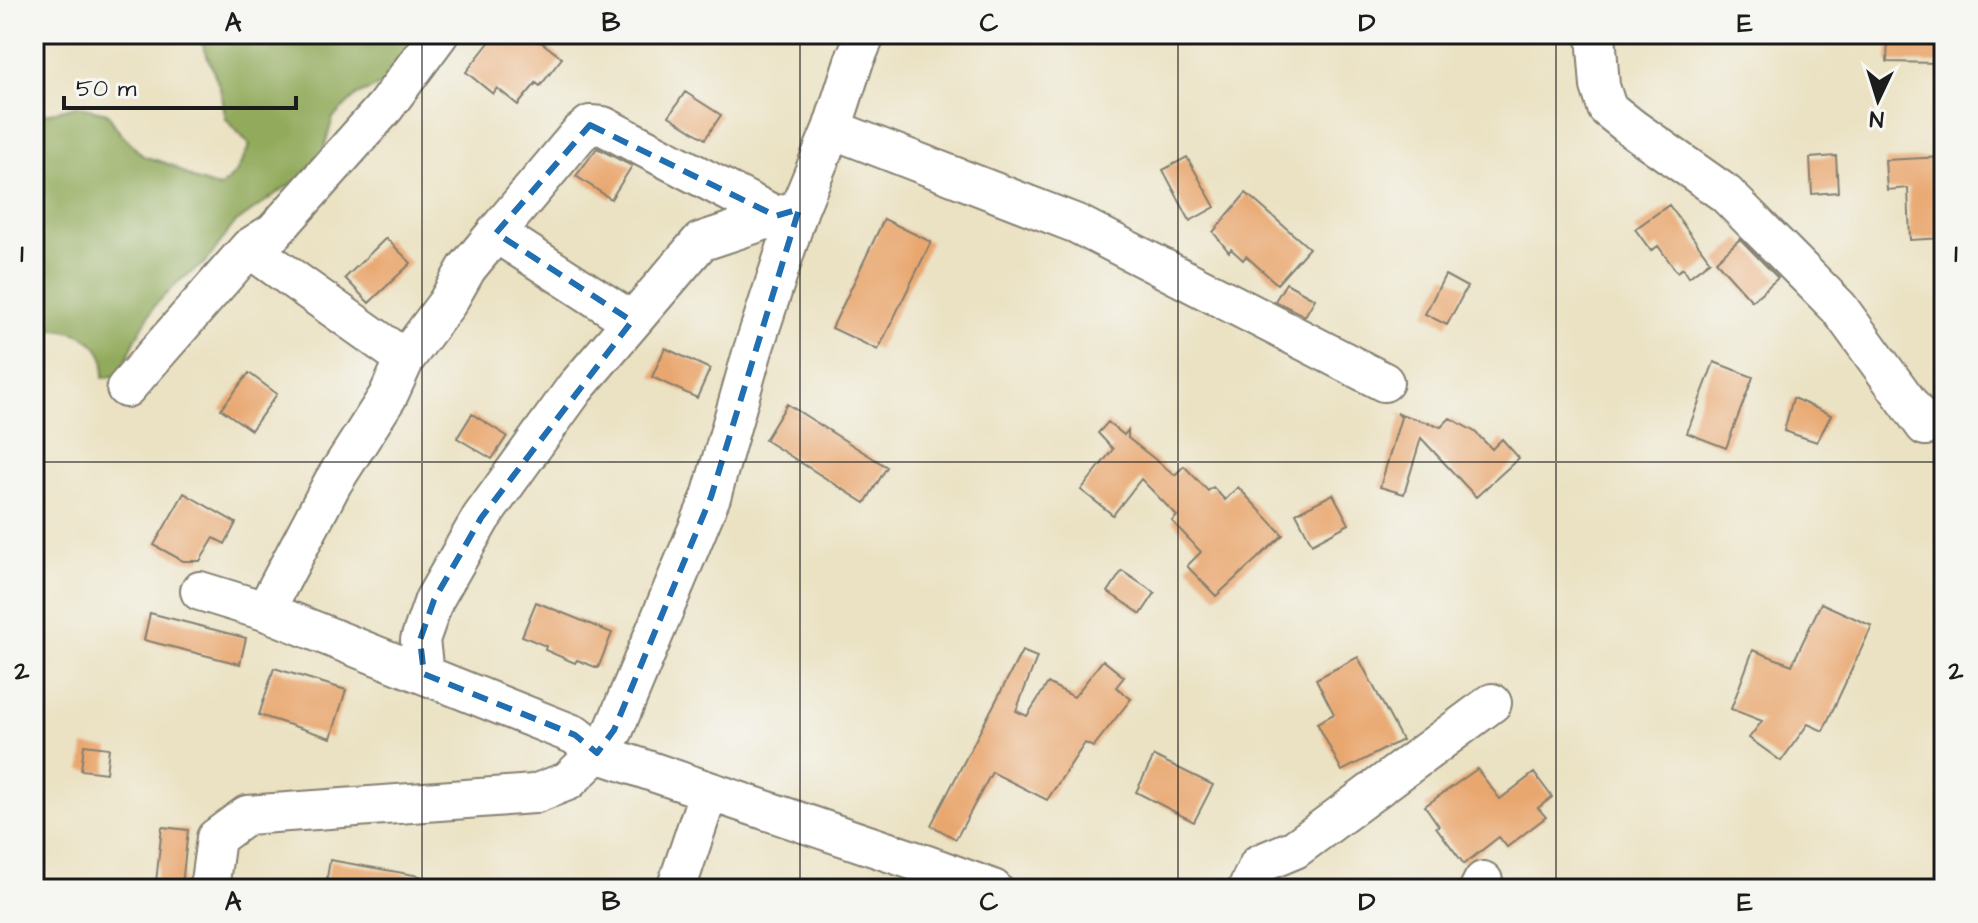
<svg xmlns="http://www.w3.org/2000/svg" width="1978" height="923" font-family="'Architects Daughter',sans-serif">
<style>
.forest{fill:#92aa5c;stroke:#57633c;stroke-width:2}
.building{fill:#e9a76f}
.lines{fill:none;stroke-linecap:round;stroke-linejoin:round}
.minor-casing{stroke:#847f70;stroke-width:42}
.minor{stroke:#fff;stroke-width:38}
.marked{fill:none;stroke:#1f6fb2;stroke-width:6;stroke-dasharray:16 10;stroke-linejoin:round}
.grid{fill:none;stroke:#1c1c1c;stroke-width:2;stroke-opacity:0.55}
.neatline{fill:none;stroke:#1c1c1c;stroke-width:3}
.grid-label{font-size:26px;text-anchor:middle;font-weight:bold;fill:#1c1c1c}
</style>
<rect width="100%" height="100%" fill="#f6f6f2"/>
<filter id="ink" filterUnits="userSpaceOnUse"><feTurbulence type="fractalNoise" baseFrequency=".0125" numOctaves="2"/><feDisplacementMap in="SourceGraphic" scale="16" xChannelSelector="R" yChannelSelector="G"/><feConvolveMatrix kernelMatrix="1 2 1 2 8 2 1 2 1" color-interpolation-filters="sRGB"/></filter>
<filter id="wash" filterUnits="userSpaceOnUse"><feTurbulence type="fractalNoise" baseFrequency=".006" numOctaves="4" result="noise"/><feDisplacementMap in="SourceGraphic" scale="32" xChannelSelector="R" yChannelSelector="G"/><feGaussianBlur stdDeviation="1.8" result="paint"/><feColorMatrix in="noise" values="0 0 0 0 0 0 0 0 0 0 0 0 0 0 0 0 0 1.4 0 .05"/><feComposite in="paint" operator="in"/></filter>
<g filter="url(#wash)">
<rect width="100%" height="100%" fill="#ebe2c3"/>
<path class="forest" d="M201,34h222l-40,50 -26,11 -24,23 -9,30 -22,29 -25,16 -43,31 -28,38 -28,20 -23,23 -20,35 -15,35 -17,3c0,-6 2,-14 0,-20 -9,-25 -46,-34 -69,-26v-225l12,7 30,-8 31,7 13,20 23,23 28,9 25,15 24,8 16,-15 14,-28 -24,-26 -6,-31 -17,-43z"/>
<g id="blocks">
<path class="building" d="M1891,34l48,2v27l-52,-1 1,-26 3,1z
M495,35l46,7 21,16 -22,28 -4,-3 -18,22 -21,-17 -4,6 -27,-22z
M685,92l36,23 -16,24 -36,-23z
M597,148l35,18 -21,33 -35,-23z
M1836,156l2,36 -26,2 -2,-36z
M1187,157l28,50 -25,14 -27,-51z
M1944,157v81l-34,2 -2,-52 -21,2 -2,-30z
M1246,193l63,55 -32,36 -31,-28 -3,4 -12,-11 -2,3 -16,-20z
M1669,205l41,56 -21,16 -6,-9 -6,4 -19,-26 -7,5 -16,-22z
M884,219l47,23 -53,108 -46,-22z
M386,238l25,25 -42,40 -24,-25z
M1740,239l38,39 -26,23 -36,-40z
M1445,275l22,12 -20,38 -22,-11z
M1286,283l29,16 -10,17 -30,-15z
M665,348l45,21 -13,29 -45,-21z
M1714,362l39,15 -27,71 -39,-15z
M249,373l28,21 -26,36 -30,-21z
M1793,398l38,17 -14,27 -33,-11z
M787,404l100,63 -22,36 -100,-63z
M1397,413l44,14 9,-9 25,14 17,17 10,-10 17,19 -43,39 -55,-59 -17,56 -24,-7 21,-70z
M472,414l35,22 -15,23 -35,-21z
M1108,422l16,13 4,-5v8l47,37 9,-9 24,25 5,-4 12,13 13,-13 45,48 -67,61 -29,-30 14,-14 -29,-31 5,-5 -36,-37 -28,36 -32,-25 32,-41 -15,-16z
M184,493l52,30 -11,21 -11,-6 -14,23h-17l-29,-16z
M1333,494l16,30 -37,20 -16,-31z
M1122,571l33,22 -14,21 -33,-22z
M536,602l76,31 -14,35 -21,-8 -2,3 -30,-13 1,-4 -24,-10z
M1821,603l51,23 -49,105 -15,-7 -27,37 -32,-23 13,-17 -31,-12 22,-59 39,15z
M150,613l96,25 -6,26 -96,-24z
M1022,651l15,6 -21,54 11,5 21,-33 26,14 29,-37 21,17 -8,10 15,12 -38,48 -8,-4 -38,57 -55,-28 -36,67 -25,-14z
M1358,657l44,83 -60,31 -25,-48 17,-9 -18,-35z
M274,668l72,22 -15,48 -72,-23z
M84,745l25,3 -3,25 -25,-3z
M1154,756l59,29 -19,37 -58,-30z
M1477,769l23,30 34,-26 18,24 -14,11 8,9 -39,30 -8,-10 -35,27 -28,-37 3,-1 -14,-20z
M162,827l26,3 -6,55 -26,-3z
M330,860l90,16 -1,13h-94z"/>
</g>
</g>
<g filter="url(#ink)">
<use href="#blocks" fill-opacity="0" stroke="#847f70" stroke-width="2"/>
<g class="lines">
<defs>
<path id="minor" d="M1596,34l4,52 7,22 25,20 94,66 113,114 86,118
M832,129l245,95 307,158
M496,233l83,-99 11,-9 13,1 173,90
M249,248l156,111 -17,37 -55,86 -68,129
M405,359l42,-56 20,-35 29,-35 136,88
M126,388l123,-140 25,-16 111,-125 54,-73
M200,591l65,20 310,124 22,18 330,112 66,24
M424,674l-4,-34 14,-40 47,-82 94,-130 125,-146 99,-33
M209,889l7,-51 31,-23 287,-21 34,-13 29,-28 17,-23 97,-233 42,-147 46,-141 33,-80 22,-68 12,-27
M676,889l33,-98
M1247,889l12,-25 36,-15 197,-146
M1479,889l4,-8"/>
</defs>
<use href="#minor" class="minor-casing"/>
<use href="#minor" class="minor"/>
</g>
</g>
<path class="marked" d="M590,125l186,91 23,-7 -88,288 -97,233 -17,23 -22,-18 -151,-61 -4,-34 14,-40 47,-82 151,-197 -136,-88z"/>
<path class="grid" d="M422,34v855M800,34v855M1178,34v855M1556,34v855M34,462h1910"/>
<rect width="1978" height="923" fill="none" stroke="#f6f6f2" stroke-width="88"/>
<g transform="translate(1878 100) rotate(184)" stroke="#f6f6f2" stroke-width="6" paint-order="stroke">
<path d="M0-6L14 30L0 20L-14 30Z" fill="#1c1c1c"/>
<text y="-12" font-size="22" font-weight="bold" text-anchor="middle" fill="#1c1c1c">N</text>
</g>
<path d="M64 96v12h232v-12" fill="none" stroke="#1c1c1c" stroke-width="4"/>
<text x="76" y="96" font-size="24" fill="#1c1c1c" stroke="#f6f6f2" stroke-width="6" paint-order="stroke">50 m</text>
<rect x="44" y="44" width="1890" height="835" class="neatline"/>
<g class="grid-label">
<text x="233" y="31">A</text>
<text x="611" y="31">B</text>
<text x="989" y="31">C</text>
<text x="1367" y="31">D</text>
<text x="1745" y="31">E</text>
<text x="22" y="262">1</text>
<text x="1956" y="262">1</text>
<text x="22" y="679">2</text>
<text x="1956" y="679">2</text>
<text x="233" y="910">A</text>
<text x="611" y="910">B</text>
<text x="989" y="910">C</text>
<text x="1367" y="910">D</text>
<text x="1745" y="910">E</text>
</g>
</svg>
